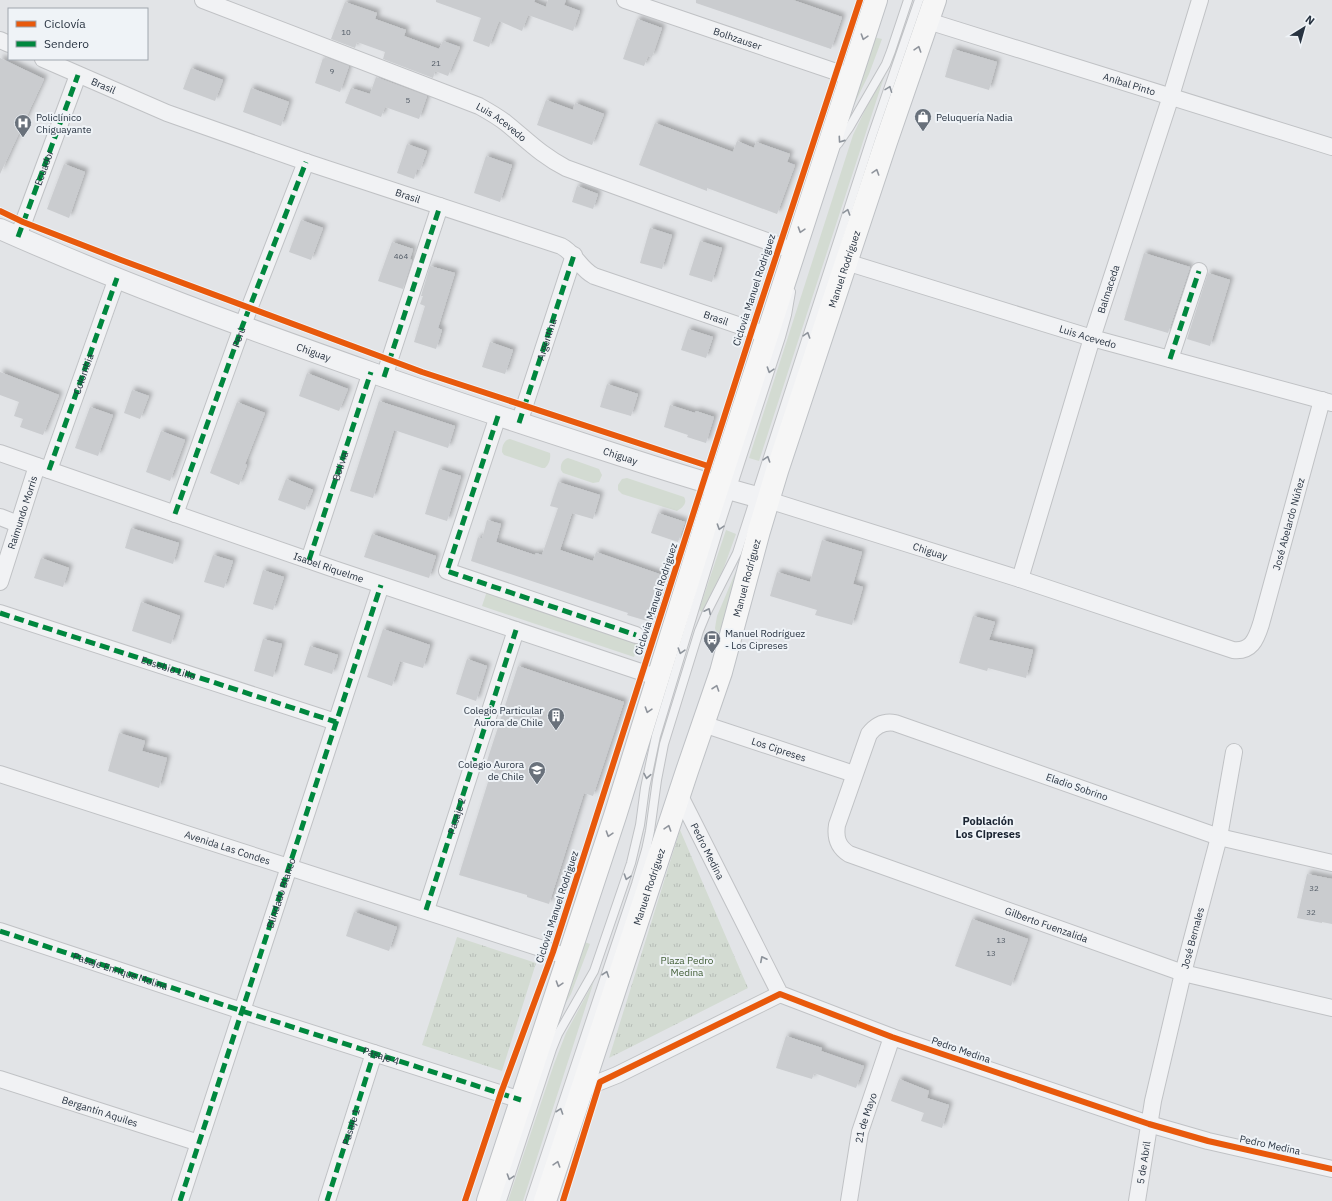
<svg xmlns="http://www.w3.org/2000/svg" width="1332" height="1201" font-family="'IBM Plex Sans',sans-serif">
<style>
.grass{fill:#d3dbd2}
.park{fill:url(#park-tufts)}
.building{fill:#cacccf;filter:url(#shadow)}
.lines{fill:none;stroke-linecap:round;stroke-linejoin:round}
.service-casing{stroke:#c0c2c5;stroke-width:10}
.minor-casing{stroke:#c0c2c5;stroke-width:18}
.tertiary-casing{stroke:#c0c2c5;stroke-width:22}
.primary-casing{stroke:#bec1c5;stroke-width:24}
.service{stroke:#f1f2f4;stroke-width:8}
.minor{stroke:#f1f2f4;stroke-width:16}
.tertiary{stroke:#f1f2f4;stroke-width:20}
.primary{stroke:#f6f6f6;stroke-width:22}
.quiet{stroke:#00873e;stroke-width:5;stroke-dasharray:10 5;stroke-linecap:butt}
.cycleway-casing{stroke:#eff3f7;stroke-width:8}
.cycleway{stroke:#e8590c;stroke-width:6}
.oneway{stroke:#8f949c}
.oneway2{stroke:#8c929a}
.labels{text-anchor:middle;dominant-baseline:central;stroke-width:4;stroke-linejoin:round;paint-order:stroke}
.number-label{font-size:8px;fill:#515a65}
.street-label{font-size:10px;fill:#283341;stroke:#eff3f7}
.poi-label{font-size:10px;fill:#283341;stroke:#eff3f7;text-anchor:start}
.park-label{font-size:10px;fill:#405d35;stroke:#eff3f7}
.neighbourhood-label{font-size:11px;font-weight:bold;fill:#1a2432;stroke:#eff3f7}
</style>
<defs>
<pattern id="park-tufts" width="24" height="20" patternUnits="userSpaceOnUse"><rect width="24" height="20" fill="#d3dbd2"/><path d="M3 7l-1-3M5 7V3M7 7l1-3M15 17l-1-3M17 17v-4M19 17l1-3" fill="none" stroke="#b5bcb6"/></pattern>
<filter id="shadow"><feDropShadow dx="3.5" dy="-3.5" stdDeviation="2" flood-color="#0004"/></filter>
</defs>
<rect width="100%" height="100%" fill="#e2e4e7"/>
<path class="grass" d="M873,37l9,2 -13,35 -17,35z
M885,74l-126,387 -10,-3 104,-323 13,-27z
M510,439l40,14c1,6 -1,11 -5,15h-3l-38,-13 -2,-3c0,-6 2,-12 8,-13z
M568,458l31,11 3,6 -3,7 -6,1 -30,-10 -2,-3c-1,-6 2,-11 7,-12z
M627,478l57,19c4,6 -2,11 -7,14l-55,-17 -4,-4v-5l4,-6z
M726,530l10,4 -13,36 -21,42 -3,-2z
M736,571l1,6 -15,50 -5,9 -2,-8 2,-12z
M487,591l152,51 -5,15 -152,-51z
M582,941l8,3 -19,50 -14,24z
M594,981l-71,220h-15l46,-137 12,-31z"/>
<path class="park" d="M680,830l68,158 -139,70z
M457,937l79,26 -34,108 -80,-26z"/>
<path class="building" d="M436,0h99l-1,2 12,5 2,-7h18l-2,5 16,6 -7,20 -45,-16 -6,16 -23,-10 -10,26 -16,-6 8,-23 -45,-16z
M696,0h97l49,17 -11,32 -135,-46z
M345,2l32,11 -2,6 31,11 -2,6 35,13 4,-8 17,6 -12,29 -13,-5 -2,7 -50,-19 2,-7 -28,-10 -2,6 -24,-9z
M637,19l25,9 -10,29 -4,-1 -4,10 -21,-7z
M953,49l44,13 -8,28 -44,-13z
M325,57l24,9 -9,26 -25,-9 8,-25 1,1z
M0,58l44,21 -44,95z
M191,68l32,12 -8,21 -32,-12z
M376,77l51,19 -8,23 -34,-12 -4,10 -36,-14 6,-15 19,6z
M251,88l38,14 -8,24 -38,-14z
M546,100l27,10 2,-7 29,11 -12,31 -55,-20z
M655,123l78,29 4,-11 17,7 2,-6 34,12 -3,8 8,3 -18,49 -70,-26v3l-68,-26z
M407,144l20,7 -7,19 -3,-1 -3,10 -17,-6z
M486,156l26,9 -12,37 -26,-9z
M64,164l21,8 -16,46 -22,-9z
M577,186l21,8 -5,15 -21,-7z
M301,220l22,8 -12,32 -22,-8z
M650,228l22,7 -10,34 -22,-6z
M700,241l22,7 -10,34 -23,-7z
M392,242l21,7 -3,10 2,1 -9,29 -25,-8z
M1144,253l46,14 -22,66 -44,-13z
M430,266l25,7 -17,55 4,2 -6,19 -22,-7 11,-36 -5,-2 3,-8h-2z
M1208,273l22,7 -20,66 -23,-7z
M688,329l25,8 -7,21 -25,-8z
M490,342l23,8 -8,24 -23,-7z
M0,372l59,23 -16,40 -23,-8 3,-8 -9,-3 5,-14 -19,-7z
M307,373l41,16 -9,22 -40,-15z
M607,384l31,10 -7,22 -31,-9z
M132,390l17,6 -9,23 -16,-6z
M379,401l76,25 -7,22 -54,-18 -21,68 -23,-7z
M237,402l28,11 -20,51 2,1 -8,20 -29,-12z
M670,405l25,8 1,-2 18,6 -8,26 -19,-6 1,-2 -24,-8z
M90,407l23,8 -15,41 -23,-8z
M161,431l24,9 -15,41 -24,-9z
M439,469l22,7 -14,45 -22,-7z
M286,479l27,11 -8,20 -27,-10z
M558,482l42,13 -7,24 -21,-6 -12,37 33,11 3,-9 72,25 -14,46 -27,-8 1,-2 -157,-52 7,-24 4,2 5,-19 14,4 -5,18 39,13 1,-2 6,2 16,-47 -8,-2z
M658,513l27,9 -7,20 -27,-9z
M131,528l48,15 -6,21 -48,-16z
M372,534l64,22 -7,22 -65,-21z
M822,540l40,12 -9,32 10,3 -11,38 -37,-10 2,-5 -47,-14 7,-24 33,10z
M213,555l20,6 -9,27 -20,-6z
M41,558l28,10 -6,19 -29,-9z
M263,570l21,7 -11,33 -20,-6z
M141,602l39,14 -9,28 -39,-13z
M973,616l22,6 -6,18 44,10 -7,28 -38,-10 -1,3 -28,-8z
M383,629l47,16 -7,23 -23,-7 -8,25 -25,-9z
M263,639l19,5 -9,33 -19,-6z
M310,646l28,9 -6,19 -28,-9z
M467,659l20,7 -11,35 -20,-7z
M518,666l106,36 -31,94 -9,-3 -35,111 -22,-7v-2l-68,-20 35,-112 -7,-2z
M119,733l26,8 -3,10 25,7 -8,30 -51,-17z
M1307,874l25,5v45l-10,-2v1l-25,-5z
M354,912l43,15 -8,24 -43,-15z
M972,919l56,20 -17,47 -56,-20z
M786,1036l36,12 -1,3 43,15 -8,22 -42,-15 -2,6 -36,-11z
M899,1079l30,12 -2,7 22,7 -7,23 -21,-7 3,-8 -33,-12z"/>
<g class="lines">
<defs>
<path id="service" d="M838,144l11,-16 37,-64 5,-13 17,-51
M502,1201l50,-152 6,-15 36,-63 37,-108 9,-38 5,-37 11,-52 64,-211 61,-188 6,-22 4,-23
M530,1201l106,-317 10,-34 4,-19 7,-51 7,-36 35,-113 7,-17 31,-61 135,-417 47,-136"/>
<g id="minor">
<path id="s1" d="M203,0l276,106c9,5 18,10 27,17 21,17 35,32 60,45l228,83"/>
<path id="s2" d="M625,0l226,77"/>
<path id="s3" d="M928,21l404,126"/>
<path d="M0,40l9,4"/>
<path id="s4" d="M43,59l124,54 139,49 255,84c14,7 19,23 33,30l173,59"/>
<path d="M18,237l60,-162"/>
<path id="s5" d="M846,262l246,76 240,65"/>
<path d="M1170,359l29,-88"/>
<path d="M384,377l56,-171"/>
<path d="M498,416l-51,155 189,64"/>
<path d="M519,423l55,-168"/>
<path id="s6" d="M0,453l334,116 325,109"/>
<path id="s7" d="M49,470l68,-192"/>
<path id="s8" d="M768,500l252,79 213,71c18,2 23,-10 28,-26l61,-224"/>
<path d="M175,514l67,-187 64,-165"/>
<path d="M0,517l18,7"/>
<path id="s9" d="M309,560l62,-188"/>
<path id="s10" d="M1020,579l72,-241 79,-242 29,-96"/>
<path id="s11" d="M0,582l37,-116"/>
<path d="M0,613l336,109"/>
<path id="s12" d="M703,724l151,50"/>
<path id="s13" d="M0,774l568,183"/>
<path id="s14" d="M679,794l101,200 112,43 257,87 59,17 124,28"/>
<path id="s15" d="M1332,863l-113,-26 -324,-114c-11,-2 -19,2 -26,11l-32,91c-2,13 1,22 12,29l334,119 149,35"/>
<path d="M426,910l90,-280"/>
<path id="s16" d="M0,931l242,80 279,89"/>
<path id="s17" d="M0,1079l199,64"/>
<path d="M582,1089l35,-14 163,-81"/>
<path id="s18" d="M180,1201l201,-616"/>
<path d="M327,1201l47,-148"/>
<path id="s19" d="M849,1201l11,-69 32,-95"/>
<path id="s20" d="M1137,1201l16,-100 30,-128 36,-136 15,-85"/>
</g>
<g id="tertiary">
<path id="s21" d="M0,229c121,54 246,99 370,143 76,27 153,52 230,77 55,18 111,36 168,51"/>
</g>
<g id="primary">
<path d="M488,1201l127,-385 92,-296 169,-520"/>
<path id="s22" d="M545,1201l142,-430 34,-99 38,-141 18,-60 109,-329 49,-142"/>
</g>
</defs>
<use href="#service" class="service-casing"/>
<use href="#minor" class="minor-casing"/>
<use href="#tertiary" class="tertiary-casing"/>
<use href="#primary" class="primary-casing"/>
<use href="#service" class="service"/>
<use href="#minor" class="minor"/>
<use href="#tertiary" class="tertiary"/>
<use href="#primary" class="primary"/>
<g class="quiet">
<path id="s23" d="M18,237l60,-162"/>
<path d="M1170,359l29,-88"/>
<path d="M384,377l56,-171"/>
<path d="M498,416l-51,155 189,64"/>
<path id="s24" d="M519,423l55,-168"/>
<path d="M49,470l68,-192"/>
<path id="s25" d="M175,514l67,-187 64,-165"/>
<path d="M309,560l62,-188"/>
<path id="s26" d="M0,613l336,109"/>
<path id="s27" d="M426,910l90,-280"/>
<path d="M0,931l242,80 279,89"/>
<path d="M180,1201l201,-616"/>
<path id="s28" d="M327,1201l47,-148"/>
</g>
<defs>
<path id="cycleway" d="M0,211l23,11 98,38 301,112 286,94
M465,1201l36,-108 52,-141 199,-622 108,-330
M563,1201l37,-119 180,-88 112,43 257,87 59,17 124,28"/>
</defs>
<use href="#cycleway" class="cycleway-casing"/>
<use href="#cycleway" class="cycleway"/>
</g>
<defs><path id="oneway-chevron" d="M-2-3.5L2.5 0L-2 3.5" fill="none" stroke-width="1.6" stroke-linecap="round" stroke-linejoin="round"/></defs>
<g class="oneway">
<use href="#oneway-chevron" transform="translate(864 37) rotate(108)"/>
<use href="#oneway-chevron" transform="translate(918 49) rotate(-72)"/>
<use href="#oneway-chevron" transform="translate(876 172) rotate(-72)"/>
<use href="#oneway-chevron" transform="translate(801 230) rotate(108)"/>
<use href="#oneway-chevron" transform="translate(716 688) rotate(-71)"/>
<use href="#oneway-chevron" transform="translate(648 710) rotate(108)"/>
<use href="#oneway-chevron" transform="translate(668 828) rotate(-72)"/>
<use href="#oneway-chevron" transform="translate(609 834) rotate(108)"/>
<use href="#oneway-chevron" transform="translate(559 984) rotate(108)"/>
<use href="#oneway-chevron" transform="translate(557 1164) rotate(-72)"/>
</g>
<g class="oneway2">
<use href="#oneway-chevron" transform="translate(889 89) rotate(-69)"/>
<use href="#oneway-chevron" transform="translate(841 140) rotate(125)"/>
<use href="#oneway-chevron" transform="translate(847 212) rotate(-72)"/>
<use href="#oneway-chevron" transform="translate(807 335) rotate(-72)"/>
<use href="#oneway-chevron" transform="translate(770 370) rotate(108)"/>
<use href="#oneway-chevron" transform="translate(767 459) rotate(-72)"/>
<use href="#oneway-chevron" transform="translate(720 527) rotate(108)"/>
<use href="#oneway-chevron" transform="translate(708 611) rotate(-64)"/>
<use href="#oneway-chevron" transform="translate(681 651) rotate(107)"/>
<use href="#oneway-chevron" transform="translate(647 776) rotate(101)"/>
<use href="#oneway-chevron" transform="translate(627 877) rotate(108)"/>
<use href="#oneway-chevron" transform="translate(763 959) rotate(-117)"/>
<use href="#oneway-chevron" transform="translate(606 974) rotate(-71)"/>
<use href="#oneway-chevron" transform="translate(560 1111) rotate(-71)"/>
<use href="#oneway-chevron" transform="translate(510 1177) rotate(108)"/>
</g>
<defs>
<symbol id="shop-pin" viewBox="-11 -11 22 30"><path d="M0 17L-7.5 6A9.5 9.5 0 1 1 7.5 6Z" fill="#69717b" stroke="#eff3f7"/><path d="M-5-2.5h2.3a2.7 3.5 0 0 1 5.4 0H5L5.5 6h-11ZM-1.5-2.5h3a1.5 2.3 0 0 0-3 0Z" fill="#fff"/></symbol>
<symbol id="hospital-pin" viewBox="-11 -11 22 30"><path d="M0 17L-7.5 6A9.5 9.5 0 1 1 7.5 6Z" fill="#69717b" stroke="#eff3f7"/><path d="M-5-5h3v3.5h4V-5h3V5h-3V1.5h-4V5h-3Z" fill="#fff"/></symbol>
<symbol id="bus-pin" viewBox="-11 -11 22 30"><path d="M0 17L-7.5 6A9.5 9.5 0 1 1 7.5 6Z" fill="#69717b" stroke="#eff3f7"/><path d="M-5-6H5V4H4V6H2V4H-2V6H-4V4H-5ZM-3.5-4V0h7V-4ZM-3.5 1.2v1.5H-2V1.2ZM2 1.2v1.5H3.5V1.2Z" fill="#fff"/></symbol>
<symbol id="building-pin" viewBox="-11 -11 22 30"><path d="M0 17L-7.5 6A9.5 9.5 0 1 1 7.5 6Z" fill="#69717b" stroke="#eff3f7"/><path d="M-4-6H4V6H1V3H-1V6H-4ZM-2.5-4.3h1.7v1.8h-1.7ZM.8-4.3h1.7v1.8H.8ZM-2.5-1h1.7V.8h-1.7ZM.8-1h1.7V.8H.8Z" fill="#fff"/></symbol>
<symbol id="school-pin" viewBox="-11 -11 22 30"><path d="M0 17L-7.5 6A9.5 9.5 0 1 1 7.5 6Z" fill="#69717b" stroke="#eff3f7"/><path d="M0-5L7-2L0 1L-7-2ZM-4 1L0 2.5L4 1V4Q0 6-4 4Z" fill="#fff"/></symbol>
</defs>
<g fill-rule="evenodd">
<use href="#shop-pin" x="913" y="107" width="20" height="27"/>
<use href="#hospital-pin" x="13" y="113" width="20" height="27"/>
<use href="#bus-pin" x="702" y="629" width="20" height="27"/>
<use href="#building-pin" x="546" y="706" width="20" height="27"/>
<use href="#school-pin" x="527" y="760" width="20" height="27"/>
</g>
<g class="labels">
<g class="number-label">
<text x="346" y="32">10</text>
<text x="436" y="63">21</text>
<text x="332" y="71">9</text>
<text x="408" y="100">5</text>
<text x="401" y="256">464</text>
<text x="1314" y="888">32</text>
<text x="1311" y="912">32</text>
<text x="1001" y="940">13</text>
<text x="991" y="953">13</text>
</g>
<g class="street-label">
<text stroke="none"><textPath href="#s2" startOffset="119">Bolhzauser</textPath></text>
<text stroke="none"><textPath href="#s3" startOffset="211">Aníbal Pinto</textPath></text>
<text stroke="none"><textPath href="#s4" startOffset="66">Brasil</textPath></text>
<text stroke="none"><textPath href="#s1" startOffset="323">Luis Acevedo</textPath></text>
<text stroke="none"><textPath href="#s23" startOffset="74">Ecuador</textPath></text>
<text stroke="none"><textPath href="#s4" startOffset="390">Brasil</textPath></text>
<text stroke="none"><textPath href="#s22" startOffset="979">Manuel Rodríguez</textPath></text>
<text stroke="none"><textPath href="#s10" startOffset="303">Balmaceda</textPath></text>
<text transform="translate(754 290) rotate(-72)">Ciclovía Manuel Rodriguez</text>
<text stroke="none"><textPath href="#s4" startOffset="725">Brasil</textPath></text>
<text stroke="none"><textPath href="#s5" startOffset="253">Luis Acevedo</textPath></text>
<text stroke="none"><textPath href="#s25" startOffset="188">Perú</textPath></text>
<text stroke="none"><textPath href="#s24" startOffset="88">Argentina</textPath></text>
<text stroke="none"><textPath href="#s21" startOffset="337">Chiguay</textPath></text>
<text stroke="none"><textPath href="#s7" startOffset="102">Colombia</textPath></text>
<text stroke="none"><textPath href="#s21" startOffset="661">Chiguay</textPath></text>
<text stroke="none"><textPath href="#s9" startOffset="99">Bolivia</textPath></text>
<text stroke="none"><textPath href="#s11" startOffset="73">Raimundo Morris</textPath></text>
<text stroke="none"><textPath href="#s8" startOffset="635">José Abelardo Núñez</textPath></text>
<text stroke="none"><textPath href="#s8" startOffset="170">Chiguay</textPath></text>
<text stroke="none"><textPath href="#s6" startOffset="348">Isabel Riquelme</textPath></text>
<text stroke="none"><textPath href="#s22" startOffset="655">Manuel Rodríguez</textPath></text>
<text transform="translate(656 599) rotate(-72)">Ciclovía Manuel Rodriguez</text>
<text stroke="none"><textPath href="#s26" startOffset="177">Eusebio Lillo</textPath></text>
<text stroke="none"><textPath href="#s12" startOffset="80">Los Cipreses</textPath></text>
<text transform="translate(1077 787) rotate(19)">Eladio Sobrino</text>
<text stroke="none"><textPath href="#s27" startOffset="99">Pasaje 2</textPath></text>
<text stroke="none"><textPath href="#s13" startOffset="239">Avenida Las Condes</textPath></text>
<text stroke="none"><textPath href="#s14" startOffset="64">Pedro Medina</textPath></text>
<text stroke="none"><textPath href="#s22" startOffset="331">Manuel Rodríguez</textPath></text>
<text stroke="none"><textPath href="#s18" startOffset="324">Blindado Blanco</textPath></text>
<text transform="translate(557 907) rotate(-72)">Ciclovía Manuel Rodriguez</text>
<text stroke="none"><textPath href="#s15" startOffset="829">Gilberto Fuenzalida</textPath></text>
<text stroke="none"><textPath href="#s20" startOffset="269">José Bernales</textPath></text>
<text stroke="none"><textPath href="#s16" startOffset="127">Pasaje Enrique Molina</textPath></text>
<text transform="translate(961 1050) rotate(19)">Pedro Medina</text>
<text stroke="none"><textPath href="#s16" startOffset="401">Pasaje 4</textPath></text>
<text stroke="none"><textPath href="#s17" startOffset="105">Bergantín Aquiles</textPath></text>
<text stroke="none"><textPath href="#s19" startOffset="85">21 de Mayo</textPath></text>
<text stroke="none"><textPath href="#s28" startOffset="78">Pasaje 1</textPath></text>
<text transform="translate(1270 1145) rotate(12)">Pedro Medina</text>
<text stroke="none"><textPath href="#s20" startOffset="39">5 de Abril</textPath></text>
</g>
<g class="poi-label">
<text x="36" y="117">Policlínico<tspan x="36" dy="12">Chiguayante</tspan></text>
<text x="936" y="117">Peluquería Nadia</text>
<text x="725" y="633">Manuel Rodríguez<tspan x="725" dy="12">- Los Cipreses</tspan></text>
<text x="543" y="710" text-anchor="end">Colegio Particular<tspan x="543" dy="12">Aurora de Chile</tspan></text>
<text x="524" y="764" text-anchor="end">Colegio Aurora<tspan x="524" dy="12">de Chile</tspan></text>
</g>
<g class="park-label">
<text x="687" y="960">Plaza Pedro<tspan x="687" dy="12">Medina</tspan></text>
</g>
<g class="neighbourhood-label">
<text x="988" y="821">Población<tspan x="988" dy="13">Los Cipreses</tspan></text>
</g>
</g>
<rect x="8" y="8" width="140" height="52" fill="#eff3f7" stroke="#9fa6ae"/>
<rect x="16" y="21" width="20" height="6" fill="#e8590c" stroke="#9fa6ae"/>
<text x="44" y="28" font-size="12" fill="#283341">Ciclovía</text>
<rect x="16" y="41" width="20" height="6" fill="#00873e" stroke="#9fa6ae"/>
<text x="44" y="48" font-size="12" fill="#283341">Sendero</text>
<g transform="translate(1304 28) rotate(37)" stroke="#eff3f7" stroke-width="3" paint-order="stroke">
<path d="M0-3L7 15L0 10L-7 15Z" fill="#283341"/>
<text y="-6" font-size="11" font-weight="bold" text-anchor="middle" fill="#283341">N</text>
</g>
</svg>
